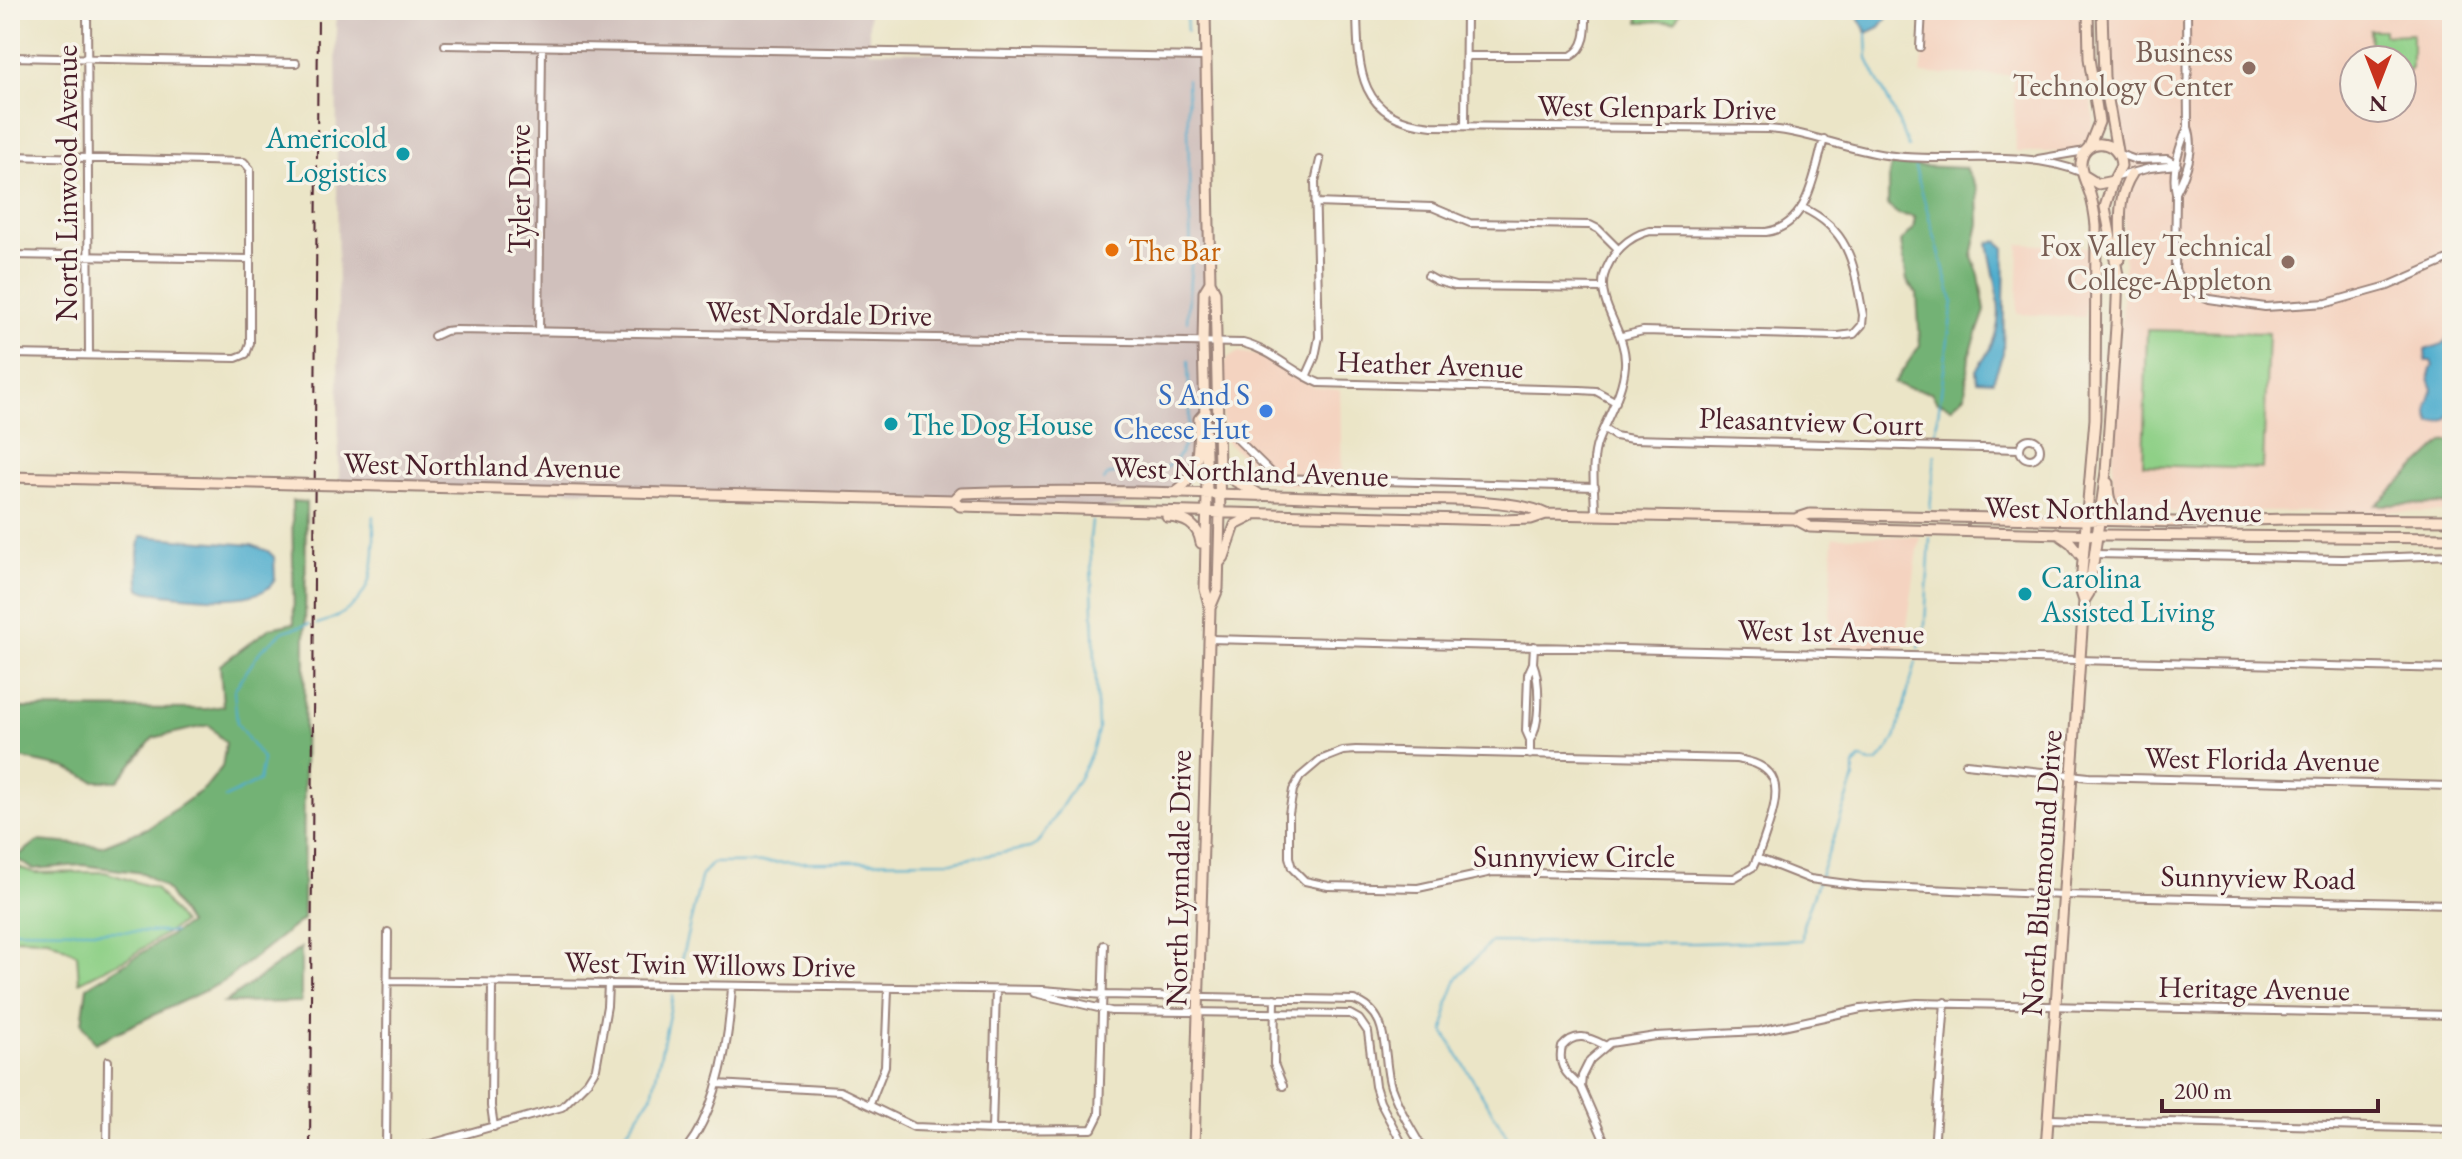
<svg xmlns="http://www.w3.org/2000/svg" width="2462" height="1159" font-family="'EB Garamond',serif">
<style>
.built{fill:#f4d3c0;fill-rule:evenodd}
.industrial{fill:#d0c0bc}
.green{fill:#8fd087;stroke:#6c7859;stroke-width:2}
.forest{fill:#73b274;stroke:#5e6850;stroke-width:2}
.water{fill:#50adce;stroke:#4d667c;stroke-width:2}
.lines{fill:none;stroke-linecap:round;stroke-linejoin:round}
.stream{stroke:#50adce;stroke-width:2}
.street-casing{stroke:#9a8279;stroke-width:10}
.secondary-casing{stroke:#9a8279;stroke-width:13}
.street{stroke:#fff;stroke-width:6}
.secondary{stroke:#fce5cf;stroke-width:9}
.rail{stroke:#4a1f2b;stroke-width:2;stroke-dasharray:12 6;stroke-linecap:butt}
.secondary-bridge-casing{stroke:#9a8279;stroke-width:13;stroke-linecap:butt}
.secondary-bridge{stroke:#fce5cf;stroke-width:9}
.education-dot{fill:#8d6e63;stroke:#f7f3e8;stroke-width:3}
.culture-dot{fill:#0f9aa8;stroke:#f7f3e8;stroke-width:3}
.food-dot{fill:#e8710a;stroke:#f7f3e8;stroke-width:3}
.shop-dot{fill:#3f7fe0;stroke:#f7f3e8;stroke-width:3}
.labels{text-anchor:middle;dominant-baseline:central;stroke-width:7;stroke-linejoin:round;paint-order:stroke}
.education-label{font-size:30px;fill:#785e54;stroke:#f7f3e8;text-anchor:end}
.street-label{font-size:30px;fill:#4a1f2b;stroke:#f7f3e8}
.culture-label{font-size:30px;fill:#0d838f;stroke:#f7f3e8;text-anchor:start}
.food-label{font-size:30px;fill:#c56008;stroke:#f7f3e8;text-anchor:start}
.shop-label{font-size:30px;fill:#366cbe;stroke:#f7f3e8;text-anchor:end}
</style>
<rect width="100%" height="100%" fill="#f7f3e8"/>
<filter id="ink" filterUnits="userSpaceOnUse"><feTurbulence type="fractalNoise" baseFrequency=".0125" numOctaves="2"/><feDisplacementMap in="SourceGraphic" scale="16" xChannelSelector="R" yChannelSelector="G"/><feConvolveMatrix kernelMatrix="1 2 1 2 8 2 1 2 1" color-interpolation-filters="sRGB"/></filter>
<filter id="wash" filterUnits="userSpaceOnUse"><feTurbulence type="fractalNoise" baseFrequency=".006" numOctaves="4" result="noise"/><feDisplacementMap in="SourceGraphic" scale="32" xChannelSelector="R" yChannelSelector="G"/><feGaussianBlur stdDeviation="1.8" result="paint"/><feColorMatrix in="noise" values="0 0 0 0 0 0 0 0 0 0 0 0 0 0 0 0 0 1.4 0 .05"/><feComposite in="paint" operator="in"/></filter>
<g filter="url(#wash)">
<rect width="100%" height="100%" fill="#ebe5c7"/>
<path class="built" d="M1929,10h155l2,64 8,44 -4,18 -5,7 -6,5 -15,4h-48l-3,-77 -92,-1z
M2107,10h345v502h-320l-10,-2 -8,-8 -2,-31 12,-187v-79l8,-24 -4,-27 -5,-7 -9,-31 -6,-44zM2354,60h48v48h-48z
M2019,244l70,3 -4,70 -68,-3z
M1239,352l29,5 46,30 26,3 2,95h-66l-53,-46 -2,-67 6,-14z
M1920,536l-16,111h-75l4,-110z
M758,1141l327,1v7h-327z"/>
<path class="industrial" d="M336,10h533v41l336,6 5,225 -6,10 2,119 -11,56 -24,27 -65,15 -146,-3 -7,-6 -614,-15z"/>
<path class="green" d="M1639,10h42l-6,11 -36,1z
M2370,30h14v5l28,-1v34l-8,9h-2v-17h-31z
M2147,330l121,3 -5,136 -120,-4z
M10,862l2,3 23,8 70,-1 50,16 27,35 -54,35 -49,24 -2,-28 -29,-15 -38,-1z
M1085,1142l109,2v5h-109z"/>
<path class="forest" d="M1891,165l75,3 12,23 1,33 -7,32 7,19 6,36 -16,45 -4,39 -13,12 -16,-6 -5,-9 -23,-4 -14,-5 26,-38 -3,-51 -10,-13 -6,-39 12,-13 2,-12 -18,-3 -9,-9v-26z
M2452,440v64l-76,1 68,-64z
M292,501l14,1 -3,417 -80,63 -128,61 -13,-20 5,-36 101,-63 -22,-35 -23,-16 -61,-8 -49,4 -18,-11 23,-17 64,5 48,-19 55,-39 17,-21 4,-24 -17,-18 -56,13 -35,43h-24l-27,-13 -57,-12v-48l196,1 17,-3 -3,-41 50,-37 24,-5z
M301,948v54l-77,1z"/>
<path class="water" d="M1854,10h39l-13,17 -13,6z
M1997,241l8,7 -2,105 -10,28 -16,-1 -1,-10c36,-46 21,-75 12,-127z
M2452,333v76c-4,12 -9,13 -21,14 -6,-13 -3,-21 2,-34 -4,-9 -6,-15 0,-23l-2,-5h-5l-1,-11 18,-6z
M141,536l111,9 16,6 6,6 1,22c-12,31 -100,16 -127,13l-8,-3 -1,-5 -1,-31z"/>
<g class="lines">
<path class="stream" d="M1186,10l1,22
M1867,33l1,26 31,64 9,24
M1187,79l4,186 -4,56
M1915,168l38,133 -18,137
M1104,481l4,-6c16,-4 36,2 51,-4 41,-16 29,-75 29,-110
M1930,509l5,-54
M317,624c57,-15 60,-57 56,-108
M1919,648l6,-24 5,-86
M225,798l34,-17 4,-21 -26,-37 -3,-33 27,-40 23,-19 26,-7
M10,930l164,2
M677,977l25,-103 10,-11 244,-2 74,-13 7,-4c22,-36 52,-72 61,-114l-8,-191 2,-18
M608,1149l22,-22 22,-32 21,-99
M1515,1149l-71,-117 4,-29 10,-26 33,-35 204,1 107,-3 1,-15 51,-146v-13l7,-8 10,5 7,-1 17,-23 21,-77"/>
</g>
</g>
<g filter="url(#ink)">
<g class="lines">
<defs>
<path id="street" d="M87,10l2,345
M1357,10c1,59 1,110 75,116l336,3c43,3 83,23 126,27 61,7 131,-8 189,17
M445,45l760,12
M1920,47l2,-37
M1466,56h105c17,-9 15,-29 15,-46
M10,57l286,6
M1465,126l1,-116
M2188,127c-9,20 -17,45 -12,66l-1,77 8,15 9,7 17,7 56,8 62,-4 61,-17 64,-28
M2119,154l17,6 31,-1 10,6
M10,156l234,6 6,7v174l-4,11 -10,4 -226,-4
M2038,159l47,-8
M2117,177l33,-9 26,-3
M2176,193c10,-20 20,-44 12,-66l-1,-117
M1315,203l117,4 38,16 120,2 8,4 20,20
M10,255l240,4
M1428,276l9,5 18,5 148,2
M539,332l3,-285
M434,336l11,-5 10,-1 788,13c30,8 49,29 76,40l261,7 16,1 20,11
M1622,336l21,-5 195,5 16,-2 8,-9 1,-10c-9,-48 -11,-84 -60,-107
M1306,377l9,-20 4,-20 -4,-155 5,-22
M1604,429l11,7 17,3 388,10
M1220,430h8l49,48 318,9
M2020 449a10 10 0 1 1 20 0a10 10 0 1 1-20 0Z
M1595,515c0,-23 -5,-53 3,-74 10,-26 25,-48 27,-76 2,-33 -28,-59 -21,-89 6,-22 24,-40 46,-45l116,1c43,-6 48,-59 58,-93
M2094,554l249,5 109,-4
M1209,639l1243,30
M1530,740c11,-15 10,-60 3,-77
M1356,750l380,9c44,6 45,29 33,65 -5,15 -9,29 -16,43l-19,11 -242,-6 -74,16 -90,-2 -23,-5 -13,-13 -3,-11v-43l4,-24 7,-13 20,-17 23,-9z
M1530,755v-15l-4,-9 2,-57 5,-11 1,-17
M1966,764l123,13 363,9
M1757,858l53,21 52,7 202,9 388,9
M388,981l655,9 60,5 251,5c39,13 27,55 37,87 8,22 20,42 32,62
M492,983l-1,123 3,21
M1034,993l77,18 239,3 9,5 9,13 7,54 5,16 25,47
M1275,998l-1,66 9,22
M717,1084l123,7 74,36 78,3 100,-1 7,-14 5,-170
M1581,1087c-14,-12 -24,-21 -19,-40 13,-16 27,-10 42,-2
M870,1104l15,-38 3,-77
M2048,1119l404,10
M992,1130l4,-140
M107,1149l1,-88
M386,1149l2,-217
M412,1149l150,-42 26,-26 8,-13 11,-62 1,-22
M686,1149c33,-42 43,-110 46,-162
M1608,1149l-27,-62 1,-11 8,-16 20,-17 46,-7 104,-5 101,-22 56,-6 535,12
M1674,1149h95
M1934,1149l11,-147"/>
<path id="secondary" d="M1205,10l5,272 5,10 5,221 -2,76 -8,19
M2088,10l1,48 10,64 -10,25
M2102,10l2,67 13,74
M2120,259c3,-29 -6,-58 12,-85
M1223,468c8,17 25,16 38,28
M10,477l283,7
M2108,483c0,18 3,26 19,36
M339,485l615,15 6,6 542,14 29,-1 15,-5 249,5 15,-5 367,8 110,-3 165,1
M1175,492c26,-16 23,-45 24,-73l7,-8
M954,500l7,-7c137,-5 273,2 409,6 43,1 141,-3 176,15
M1167,517c18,1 31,7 34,26
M1795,519l15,8 59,2 236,6 347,3
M2057,533l14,10 12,15
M1219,563l5,-6 11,-32 16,-8
M2084,601l5,-8 17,-121 10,-146 2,-51 -13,-68 8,-26
M1194,1149l16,-541 -5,-19 2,-95 -4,-152 1,-50 6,-10
M2046,1149l38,-548 -3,-9 1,-20 13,-153 1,-193c-1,-11 -3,-22 -6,-32 -3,-10 -10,-22 -9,-31 2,-27 39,-25 40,3l-8,15 -15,3 -13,-8"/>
</defs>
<use href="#street" class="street-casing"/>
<use href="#secondary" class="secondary-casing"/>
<use href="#street" class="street"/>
<use href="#secondary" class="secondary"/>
<path class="rail" d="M310,1149l8,-1139"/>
<defs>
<path id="secondary-bridge" d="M293,484l46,1"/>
</defs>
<use href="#secondary-bridge" class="secondary-bridge-casing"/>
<use href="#secondary-bridge" class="secondary-bridge"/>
</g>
</g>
<g class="education-dot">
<circle cx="2249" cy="68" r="8"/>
<circle cx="2288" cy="262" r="8"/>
</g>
<g class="culture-dot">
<circle cx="403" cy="154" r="8"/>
<circle cx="891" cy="424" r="8"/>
<circle cx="2025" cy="594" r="8"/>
</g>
<circle class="food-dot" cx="1112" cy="250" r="8"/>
<circle class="shop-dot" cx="1266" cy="411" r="8"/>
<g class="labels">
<g class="education-label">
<text x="2233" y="51">Business<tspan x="2233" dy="34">Technology Center</tspan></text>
<text x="2272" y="245">Fox Valley Technical<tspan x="2272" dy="34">College-Appleton</tspan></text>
</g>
<g class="street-label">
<text transform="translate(1657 107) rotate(1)">West Glenpark Drive</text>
<text transform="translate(66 183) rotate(-90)">North Linwood Avenue</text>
<text transform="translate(519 189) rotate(-90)">Tyler Drive</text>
<text transform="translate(819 313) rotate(1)">West Nordale Drive</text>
<text transform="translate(1430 364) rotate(2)">Heather Avenue</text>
<text transform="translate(1811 421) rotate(2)">Pleasantview Court</text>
<text transform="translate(482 465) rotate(1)">West Northland Avenue</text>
<text transform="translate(1250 471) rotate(2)">West Northland Avenue</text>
<text transform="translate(2123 509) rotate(1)">West Northland Avenue</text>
<text transform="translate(1831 631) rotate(1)">West 1st Avenue</text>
<text transform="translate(2262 759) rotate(1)">West Florida Avenue</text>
<text x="1574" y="856">Sunnyview Circle</text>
<text transform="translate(2041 873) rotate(-86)">North Bluemound Drive</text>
<text transform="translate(2258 877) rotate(1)">Sunnyview Road</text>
<text transform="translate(1178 878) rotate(-89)">North Lynndale Drive</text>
<text transform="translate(710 964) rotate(1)">West Twin Willows Drive</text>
<text transform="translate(2254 988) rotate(1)">Heritage Avenue</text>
</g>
<g class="culture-label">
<text x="387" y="137" text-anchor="end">Americold<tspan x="387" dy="34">Logistics</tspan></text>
<text x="907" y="424">The Dog House</text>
<text x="2041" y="577">Carolina<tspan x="2041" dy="34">Assisted Living</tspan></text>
</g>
<g class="food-label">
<text x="1128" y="250">The Bar</text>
</g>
<g class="shop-label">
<text x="1250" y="394">S And S<tspan x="1250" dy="34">Cheese Hut</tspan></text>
</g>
</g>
<rect width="2462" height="1159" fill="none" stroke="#f7f3e8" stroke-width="40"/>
<g transform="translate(2378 84) rotate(180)"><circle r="38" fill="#f7f3e8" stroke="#b29e9c" stroke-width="2"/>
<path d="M0-6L14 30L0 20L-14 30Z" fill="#c8321e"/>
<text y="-12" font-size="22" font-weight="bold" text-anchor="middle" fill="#4a1f2b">N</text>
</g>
<path d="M2162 1099v12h216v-12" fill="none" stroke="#4a1f2b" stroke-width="4"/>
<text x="2174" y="1099" font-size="24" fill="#4a1f2b" stroke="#f7f3e8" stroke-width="6" paint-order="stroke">200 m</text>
</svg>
